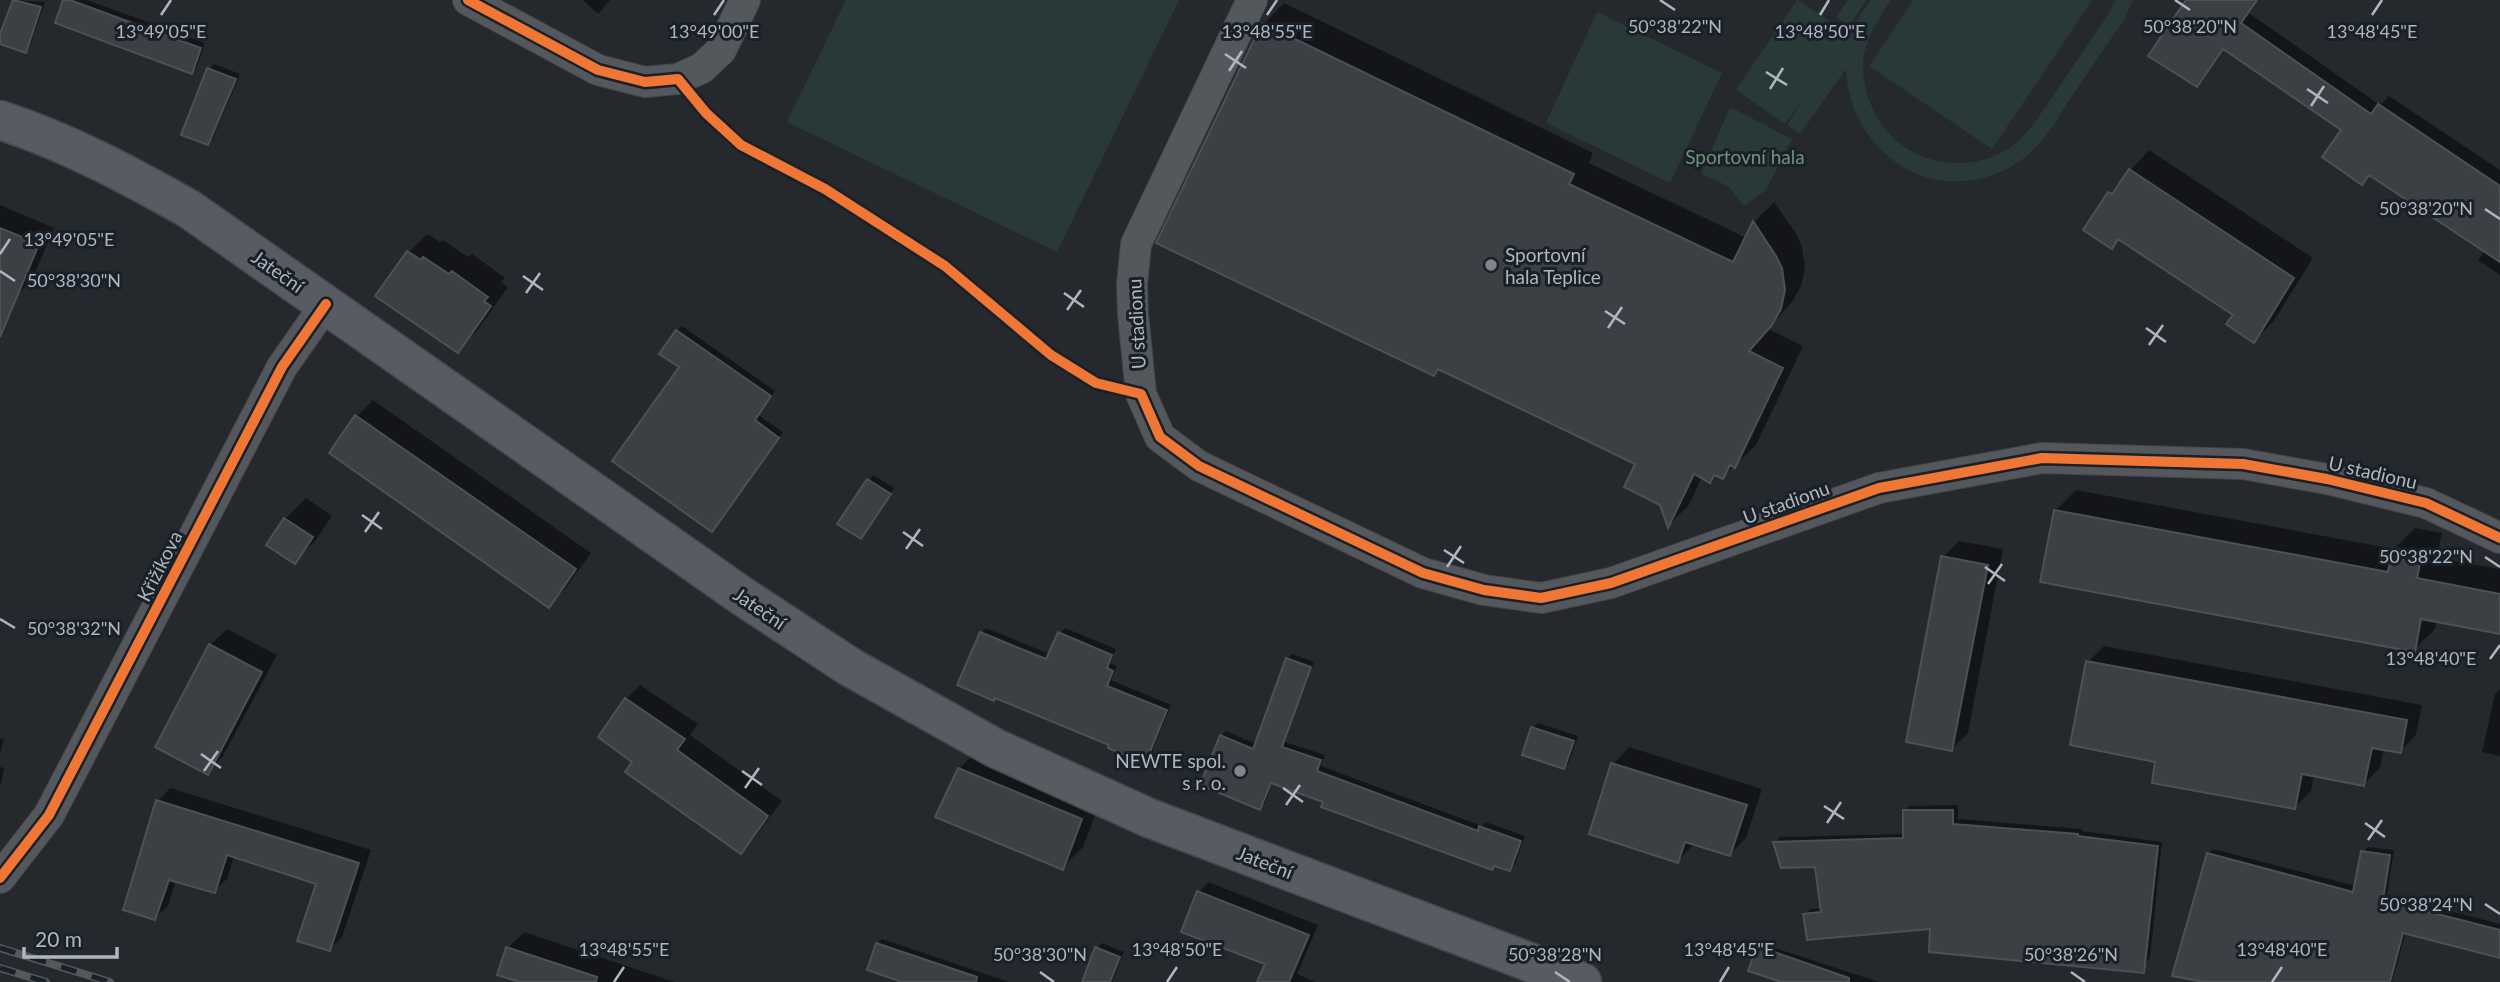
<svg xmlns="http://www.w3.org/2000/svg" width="2500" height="982" font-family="Lato,sans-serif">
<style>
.green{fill:#293938}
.shadow{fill:#0007}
.building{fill:#3c3f44;stroke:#4d5156;stroke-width:2}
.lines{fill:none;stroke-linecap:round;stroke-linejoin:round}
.street-casing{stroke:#424549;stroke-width:32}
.secondary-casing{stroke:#424549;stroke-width:41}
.street{stroke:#54585d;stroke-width:30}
.secondary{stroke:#585c62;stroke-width:38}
.rail-casing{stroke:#54585c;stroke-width:8}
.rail{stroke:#1a2028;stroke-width:5;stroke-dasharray:16;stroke-linecap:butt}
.cycleway-casing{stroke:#1a2028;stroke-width:15}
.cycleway{stroke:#f07635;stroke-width:10}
.ticks{fill:none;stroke:#aeb6c0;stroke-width:2.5}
.poi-dot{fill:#7e858d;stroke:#1a2028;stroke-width:2.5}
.labels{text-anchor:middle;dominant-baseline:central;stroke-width:6;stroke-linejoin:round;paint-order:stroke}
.park-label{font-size:19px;fill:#709378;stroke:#1a2028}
.poi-label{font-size:19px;fill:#aeb6c0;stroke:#1a2028;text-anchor:start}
.street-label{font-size:19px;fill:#aeb6c0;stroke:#1a2028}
.ticks-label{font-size:18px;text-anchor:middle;fill:#aeb6c0;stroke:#1a2028;stroke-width:6;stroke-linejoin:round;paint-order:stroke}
</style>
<rect width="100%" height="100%" fill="#25292e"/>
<path class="green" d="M846,0h333l-122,252 -270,-130z
M1797,0l51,33 23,-33h20c-10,15 -20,30 -25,47 -6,19 -2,40 5,58 21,52 81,72 130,48 13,-6 23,-17 32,-28l77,-113 5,-12h18l-8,18c-19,28 -38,56 -57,84 -11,18 -22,37 -38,51 -35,32 -94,39 -133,10 -32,-24 -49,-54 -51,-94l-46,65 -13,-9 16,-26 -18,25 -49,-34z
M1848,0h18l-17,26 -13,-9z
M1913,0h179l-100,149 -123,-83z
M1597,12l125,61 -52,110 -124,-60z
M1730,107l62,32 -26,51 -22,16 -16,-20 -27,-12z"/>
<path class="shadow" d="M14,0l31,2 -15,44 -5,5 -25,-9z
M65,0h22l118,43 -8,24 -5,5z
M583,0h27l-12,14z
M2188,0h70l-9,13 131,92 9,-9 111,74v105l-22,-15 7,-10 -115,-76 -8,8 -19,-53 -119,-80 -18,26 -9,10z
M1284,3l309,150 -4,10 158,75 7,-16 20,-20 23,33 5,12 3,21 -4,18 -9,16 -24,27 35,17 -47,99 -34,32 -6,-3 -6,7 -8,-4 -13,28 -20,20 -8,-21 -23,-41 -198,-95 -6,6 -276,-131 106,-219z
M214,64l26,10 -27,64 -6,5 2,-74z
M2149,150l164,108 -39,63 -20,20 -19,-27 -115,-76 -9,8 -1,-53z
M0,205l54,23 -22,52 -16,16 -16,-7z
M427,234l13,8 3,-2 25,17 4,-3 33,24 -4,4 7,5 -32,45 -19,18 -48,-98z
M682,326l93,65 -17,24 25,17 -71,98 -35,-199z
M373,400l218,153 -26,36 -16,16 -192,-189z
M873,475l21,13 -28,44 -26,-9z
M2076,490l318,59 21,-21 27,5 -5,25 63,11v63l-63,-12 -2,9 -21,21 -359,-139z
M306,498l26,18 -17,25 -21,20 -9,-42z
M1959,541l44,8 -35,184 -16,16 -9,-192z
M986,628l64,26 10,-21 5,-5 51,21 -6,14 7,3 -6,14 60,25 -21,52 -5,5 -33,-18 -131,-111z
M227,629l50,26 -54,101 -16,17 3,-128z
M2104,646l318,59 -6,30 -16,16 -16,-3 -4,20 -16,16 -50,-9 -3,16 -16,16 -138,-46 -69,-99z
M1292,654l22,8 -29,80 40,13 -4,11 161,60 4,-4 39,14 -10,28 -5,5 -237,-87 -8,21 -5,5 -39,-72 5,-5 30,13 31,-85z
M640,685l58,39 -8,11 92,66 -27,36 -14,15 -115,-153z
M2500,689v67l-18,-4 13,-58z
M1538,723l40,13 -9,26 -5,5 -31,-39z
M0,738l4,1 -4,14z
M1629,747l133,42 -16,49 -16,16 -35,-11 -17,18 -65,-97z
M980,748l122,50 -19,49 -21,21 -103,-99z
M0,767l4,1 -4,20z
M170,788l201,62 -29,87 -12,12 -12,-67 -84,-26 -7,23 -13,12 -38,-11 -8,26 -13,12 3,-117z
M1958,805v14l124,10v2l80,11 -12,116 -5,4 -214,-35 -126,-13 5,-5 12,-1 -6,-43 -41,-23 5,-5 125,-3 -1,-23 5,-5z
M2368,847l26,3 -7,45 113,29v32l-94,-24 -14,50h-181l-3,-128 5,-5 143,37 6,-34z
M1208,882l110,43 -21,49 18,8h-56l8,-19 -68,-71z
M524,932l151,50h-149l-18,-34z
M882,939l127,43h-101l-31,-38z
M1102,943l22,9 -12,30h-29l14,-34z
M1763,944l116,38h-96l-25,-33z"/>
<path class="building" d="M13,0l28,7 -15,46 -26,-9v-10z
M63,0h7l131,48 -9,26 -137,-51z
M2186,0h71l-16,23 130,91 7,-10 122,82v76l-131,-87 -7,10 -40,-28 19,-27 -118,-81 -26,38 -49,-31z
M1262,23l312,151 -5,10 164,78 20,-41 23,35 6,12 3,22 -4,19 -9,16 -23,26 34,17 -48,100 -5,-3 -7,14 -9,-4 -4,8 -16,-9 -26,54 -8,-23 -36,-18 11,-23 -197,-95 -4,7 -278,-133z
M207,68l29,11 -28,66 -27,-10z
M2129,169l165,109 -40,65 -28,-19 7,-9 -115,-76 -6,10 -29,-19 25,-38 4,2z
M0,228l39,16 -39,93z
M407,251l14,9 2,-3 26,17 3,-3 36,26 -4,4 7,5 -33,47 -83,-57z
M676,330l95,66 -16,24 24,18 -67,94 -100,-71 67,-94 -20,-13z
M355,415l221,154 -27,39 -220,-155z
M867,479l24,15 -30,45 -24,-15z
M2054,510l334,62 5,-24 29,5 -5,25 83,16v40l-79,-15 -6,33 -375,-70z
M284,518l29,19 -18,27 -29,-19z
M1941,556l47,9 -36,186 -46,-9z
M980,632l66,27 12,-27 54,23 -5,13 6,3 -6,15 60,24 -22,54 -37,-16 1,-3 -114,-47 -1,3 -37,-16z
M209,644l53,28 -54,103 -53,-28z
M1286,658l25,9 -29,80 39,13 -4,11 161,60 1,-5 42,15 -11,30 -16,-5 -2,4 -171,-63 2,-5 -52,-19 -11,27 -60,-25 20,-50 33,14z
M2086,661l321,59 -6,33 -29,-5 -8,38 -62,-12 -7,35 -143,-26 3,-21 -85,-17z
M625,698l60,41 -8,11 91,66 -27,38 -116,-82 7,-10 -34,-25z
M1531,727l43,14 -10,28 -42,-14z
M1611,763l136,42 -17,51 -45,-14 -7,21 -89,-29z
M958,768l124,51 -19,51 -128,-53z
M156,800l203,63 -29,88 -33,-10 19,-57 -89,-29 -12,38 -46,-13 -14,40 -32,-10z
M1903,810h50v14l125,10v2l80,10 -14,127 -215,-21 1,-23 -123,11 -4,-26 18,-2 -6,-45 -34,1 -8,-26 130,-4z
M2361,851l29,4 -7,45 117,30v28l-97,-25 -13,49h-186l-32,-6 35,-123 146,39z
M1197,891l112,44 -20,47h-32l8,-18 -84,-32z
M876,943l101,34 -1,5h-74l-35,-12z
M1757,946l92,32v4h-68l-33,-11z
M506,947l91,30 -1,5h-76l-23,-7z
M1095,947l25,10 -10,25h-28z"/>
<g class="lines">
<defs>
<path id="street" d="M468,0l130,70 47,12 33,-3 24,-11 19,-18 24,-50
M1252,0l-116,244 -4,41 1,29 8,80 19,43 39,29 224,107 61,17 57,8 70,-15 268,-95 163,-30 201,6 84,15 99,24 74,35
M0,878l49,-63 233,-448 44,-63"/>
<path id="secondary" d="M0,120c69,23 127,54 189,89l553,387 108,71 145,81 154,70 433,164"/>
</defs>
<use href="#street" class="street-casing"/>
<use href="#secondary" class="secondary-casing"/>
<use href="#street" class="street"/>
<use href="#secondary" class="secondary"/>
<defs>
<path id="rail" d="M0,948l110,34
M0,968l46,14"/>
</defs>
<use href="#rail" class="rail-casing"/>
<use href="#rail" class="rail"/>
<defs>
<path id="cycleway" d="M468,0l130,70 47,12 33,-3 28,34 35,32 84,44 120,77 106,89 45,28 45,11 19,43 39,29 224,107 61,17 57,8 70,-15 268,-95 163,-30 201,6 84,15 99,24 74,35
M0,878l49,-63 233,-448 44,-63"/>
</defs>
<use href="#cycleway" class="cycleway-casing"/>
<use href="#cycleway" class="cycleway"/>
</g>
<path class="ticks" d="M1660,0l15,10M2175,0l15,10M161,15l10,-15M714,15l10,-15M1267,15l10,-15M1820,15l9,-15M2372,15l10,-15M1225,54l21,14M1229,71l13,-20M1766,72l21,13M1770,89l13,-21M2307,89l21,14M2311,106l13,-20M2485,209l15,10M0,254l10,-15M0,271l15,10M523,276l20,14M526,293l14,-20M1064,293l20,14M1067,310l14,-20M1605,311l20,13M1608,328l14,-21M2146,328l20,14M2149,345l14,-20M362,515l20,14M365,532l14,-20M903,532l20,14M906,549l14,-20M1444,550l20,13M2485,557l15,10M1447,567l14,-21M1985,567l20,14M1988,584l14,-20M0,619l15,9M2490,659l10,-14M201,754l20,14M204,771l14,-20M742,771l20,14M745,788l14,-20M1283,788l20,14M1286,805l14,-20M1824,806l20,13M1827,823l14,-21M2365,823l20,14M2368,840l14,-20M2485,904l15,10M1040,972l14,10M1555,972l15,10M2071,972l14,10M614,982l10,-15M1167,982l10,-15M1720,982l9,-15M2272,982l10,-15"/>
<g class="poi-dot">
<circle cx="1491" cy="265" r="7"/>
<circle cx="1240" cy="771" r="7"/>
</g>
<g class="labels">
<g class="park-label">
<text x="1745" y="156">Sportovní hala</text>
</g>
<g class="poi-label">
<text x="1505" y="254">Sportovní<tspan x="1505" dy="22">hala Teplice</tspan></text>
<text x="1226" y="760" text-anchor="end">NEWTE spol.<tspan x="1226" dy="22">s r. o.</tspan></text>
</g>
<g class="street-label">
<text transform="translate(278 271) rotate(35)">Jateční</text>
<text transform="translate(1136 324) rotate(-93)">U stadionu</text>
<text transform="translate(2373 472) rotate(13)">U stadionu</text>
<text transform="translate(1786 502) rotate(-20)">U stadionu</text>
<text transform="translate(159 566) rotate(-63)">Křižíkova</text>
<text transform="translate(760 608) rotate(34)">Jateční</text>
<text transform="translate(1265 862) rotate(21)">Jateční</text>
</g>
</g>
<g class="ticks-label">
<text x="1675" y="33">50°38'22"N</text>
<text x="2190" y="33">50°38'20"N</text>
<text x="161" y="38">13°49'05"E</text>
<text x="714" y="38">13°49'00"E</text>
<text x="1267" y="38">13°48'55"E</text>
<text x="1820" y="38">13°48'50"E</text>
<text x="2372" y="38">13°48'45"E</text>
<text x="2426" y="215">50°38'20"N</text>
<text x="69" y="246">13°49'05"E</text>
<text x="74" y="287">50°38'30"N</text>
<text x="2426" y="563">50°38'22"N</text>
<text x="74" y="635">50°38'32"N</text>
<text x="2431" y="665">13°48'40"E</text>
<text x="2426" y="911">50°38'24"N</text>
<text x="624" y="956">13°48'55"E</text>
<text x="1177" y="956">13°48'50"E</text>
<text x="1729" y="956">13°48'45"E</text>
<text x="2282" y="956">13°48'40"E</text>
<text x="1040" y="961">50°38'30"N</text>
<text x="1555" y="961">50°38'28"N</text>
<text x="2071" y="961">50°38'26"N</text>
</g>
<path d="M24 947v10h93v-10" fill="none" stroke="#aeb6c0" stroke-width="3.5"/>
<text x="35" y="947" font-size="21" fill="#aeb6c0" stroke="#1a2028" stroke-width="5" paint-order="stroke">20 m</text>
</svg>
